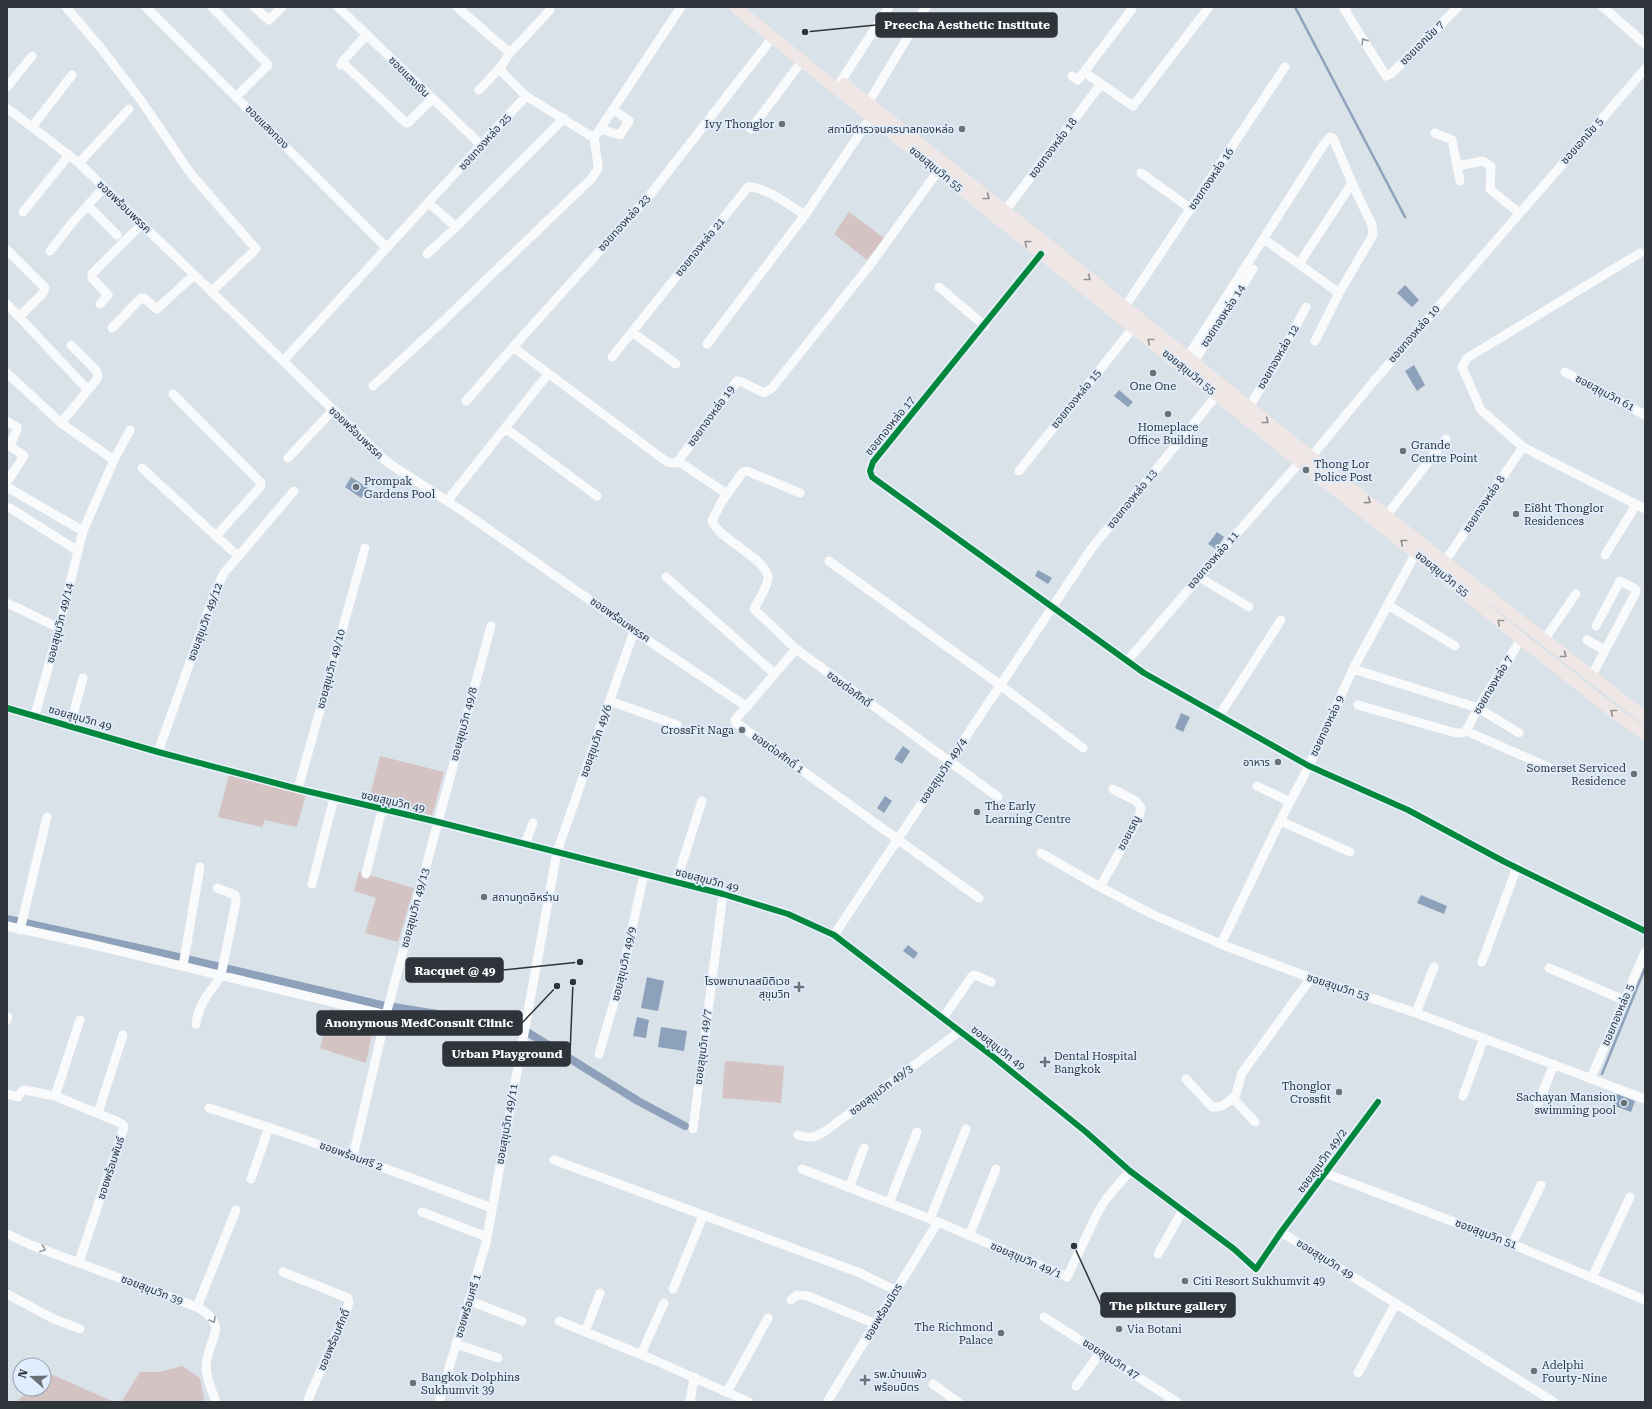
<svg xmlns="http://www.w3.org/2000/svg" width="1652" height="1409" font-family="'Roboto Serif','Noto Sans Thai',serif">
<style>
.green{fill:#d3c3c2}
.water{fill:#8da2ba}
.lines{fill:none;stroke-linecap:round;stroke-linejoin:round}
.stream{stroke:#8da2ba;stroke-width:2.5}
.canal{stroke:#8da2ba;stroke-width:8}
.minor{stroke:#f9fafc;stroke-width:9}
.major{stroke:#efe7e6;stroke-width:12}
.cycleway-casing{stroke:#dfedfe;stroke-width:8}
.cycleway{stroke:#00873e;stroke-width:6}
.oneway{stroke:#94979b}
.oneway2{stroke:#8f8e90}
.poi-dot{fill:#6a7177;stroke:#dfedfe;stroke-width:1.5}
.labels{text-anchor:middle;dominant-baseline:central;stroke-width:3.5;stroke-linejoin:round;paint-order:stroke}
.street-label{font-size:11px;fill:#2f343a;stroke:#dfedfe}
.poi-label{font-size:11px;fill:#2f343a;stroke:#dfedfe;text-anchor:start}
.leader{fill:none;stroke:#2f343a;stroke-width:1.5}
.callout-dot{fill:#2f343a;stroke:#dfedfe;stroke-width:1.5}
.callout{fill:#2f343a;stroke:#2f343a;stroke-width:1.5}
.callout-label{font-size:12px;text-anchor:middle;font-weight:bold;fill:#fff}
</style>
<rect width="100%" height="100%" fill="#d9e1e9"/>
<path class="green" d="M849,212l35,26 -17,22 -33,-26z
M380,756l64,16 -12,44 -63,-16z
M229,775l77,19 -9,33 -32,-7 -3,7 -44,-10z
M359,872l55,16 -16,54 -33,-9 11,-35 -22,-7z
M331,1009l44,10 -9,44 -46,-15z
M725,1061l59,5 -3,37 -59,-5z
M182,1366l18,12 4,21 -4,3h-79l19,-30h20z
M44,1371l70,31h-98l9,-8v-5h19z"/>
<path class="water" d="M1405,285l14,15 -7,7 -15,-14z
M1414,365l11,20 -8,6 -12,-20z
M1119,390l14,12 -5,5 -14,-11z
M351,477l17,11 -7,10 -16,-11z
M1217,532l7,5 -8,12 -8,-5z
M1038,570l14,8 -4,6 -13,-8z
M1181,713l9,4 -7,15 -8,-4z
M903,746l7,5 -8,13 -8,-5z
M885,796l7,5 -8,12 -7,-5z
M1421,895l26,11 -3,8 -27,-11z
M908,945l10,8 -4,6 -11,-8z
M647,977l17,4 -6,30 -17,-3z
M637,1017l12,3 -3,18 -13,-2z
M661,1027l26,4 -3,20 -26,-4z
M1617,1094l18,7 -4,11 -19,-7z"/>
<g class="lines">
<path class="stream" d="M1295,7l110,210
M1602,1074l43,-106"/>
<path class="canal" d="M7,919l154,34 220,52 138,22 119,74 47,25"/>
<path class="minor" d="M66,7l34,40 40,52 51,75 65,75 -45,43
M146,7l241,241
M212,7l56,58 -32,32
M254,7l15,13 13,-13
M338,7l144,139
M457,7l53,46 -11,16 27,27 68,42
M1347,7l-3,2 42,67 6,-3 66,-66
M1603,7l42,37
M1132,9l-48,63 49,34 76,-99
M367,34l-24,27 -2,4 3,-1 62,59h2l24,-24
M510,53l40,-43
M1072,76l6,4 6,-8
M841,81l48,-74
M7,87l25,-31
M479,90l20,-21
M868,103l58,-96
M7,108l72,55 308,299 77,50 170,119 113,76
M32,127l40,-52
M600,129l20,6 9,-14 -16,-12
M751,129l51,-68
M1435,133l17,7 8,41
M594,138l87,-131
M79,163l50,-54
M1457,166l26,-5 8,5 -1,23 29,24
M1141,173l50,36
M429,203l27,24
M88,206l29,29
M1005,211l96,-127
M23,212l46,-57
M1264,239l75,54
M7,250l38,38 -2,5 -24,24
M50,251l22,-28 32,-36
M1640,253l-173,105 -5,9 19,43 42,37 122,62
M427,254l29,-27 108,-109
M1041,254l-168,208 -3,9 2,6 272,196 165,93 99,44 95,51 142,70
M1299,264l53,-81
M939,287l46,39
M7,304l81,86
M100,304l8,-9 -16,-17v-4l50,-50
M1124,308l161,-241
M112,328l29,-30h3l13,11 37,-34
M632,332l44,32
M707,344l98,-129 66,-98
M513,347l154,115 8,1 3,-2 59,-80 5,1 22,11 8,-5 98,-123 68,-94
M612,357l136,-170c16,-1 43,19 57,28
M1187,358l137,-214 6,-7 3,1 19,45 20,42 1,10 -34,58 -24,48
M283,361l243,-265
M1193,363l60,-94
M1565,372l80,43
M7,373l54,50 53,37
M373,386l65,-60 153,-147 7,-10v-4l-4,-27
M173,394l88,89v3l-45,50 22,20
M466,401l47,-54 136,-151 124,-159
M1249,407l26,-42 31,-58
M7,421l10,6v2l-7,17 14,10 -17,26
M61,423l36,-44 1,-4 -2,-5 -25,-25
M505,428l92,68
M1311,457l63,-76 271,-312
M288,458l45,-48
M678,461l49,33
M142,468l74,68
M1019,471l114,-143
M7,487l76,44
M800,493l-53,-22 -4,1 -21,29 -10,20c6,18 56,38 56,57 0,8 -10,23 -14,31l42,40 202,148
M447,501l101,-127
M10,508l68,43
M1387,515l59,-76
M1605,555l31,-50
M829,561l171,124 83,63
M1445,561l78,-114
M666,577l109,97
M1199,577l50,30
M7,603l52,25
M1388,605l67,41
M1544,640l32,-46
M1587,640l17,10
M796,649l-61,71v2l244,176
M1128,660l104,-121 68,-77
M1353,669l125,39 41,25
M1591,677l44,-83 1,-4 -2,-2 -14,-7 -24,45
M610,701l67,24
M1358,705l98,28h6l4,-2 89,39
M7,708l151,44 140,37 140,33 285,72 65,20 46,21 157,120 95,77 44,39 104,78 22,20 25,-37 97,-130
M35,715l24,-87 24,-97 31,-71 16,-30
M1219,716l62,-96
M70,726l13,-48
M1466,731l12,-23 43,-69
M158,752l57,-160 9,-19 70,-82
M1257,786l33,16
M298,789l67,-241
M1280,821l70,31
M525,844l8,-21
M1041,853l59,34 52,27 71,31 88,33 105,35 229,86
M366,874l16,-65
M676,882l26,-81
M312,884l22,-86
M1100,887l39,-70 2,-9 -5,-7 -23,-12
M7,926l87,19 292,70
M20,930l27,-113
M834,935l257,-386 126,-154
M1221,944l59,-123 29,-55 44,-97 63,-116
M1482,962l35,-95
M183,966l17,-99
M1549,968l75,32
M1416,1013l18,-46
M943,1018l29,-42 3,-1 16,7
M7,1020l1,-3
M196,1024c1,-9 5,-19 10,-27 5,-8 11,-13 15,-22l15,-73 -1,-7 -18,-7
M599,1054l23,-79 22,-101
M1591,1078l54,-126
M1186,1079l26,28h4l6,-1 11,-8 3,-4 6,-21 69,-95
M7,1094l11,3 4,-6 3,-1 30,6 61,25 6,3 2,3 -45,135
M55,1096l25,-76
M1463,1096l21,-58
M1233,1098l22,24
M1538,1104l16,-40
M209,1108c96,30 189,65 283,100
M98,1113l25,-78
M693,1129l30,-235
M798,1135c14,4 16,3 29,-5l133,-99
M353,1156l35,-149 103,-381
M554,1160l306,113 35,17
M802,1169l136,53 129,55 31,-65 8,-13 24,-28
M1325,1173l187,71 133,56
M251,1179l18,-52
M849,1188l15,-40
M889,1203l28,-71
M422,1212l65,25
M930,1219l36,-90
M1281,1232l273,170
M7,1234l24,11 166,62c34,19 11,30 9,59 0,12 6,25 10,36
M969,1236l27,-67
M1512,1244l29,-59
M1158,1254l25,-44
M283,1272l65,26 1,4 -3,10 -39,90
M1592,1278l38,-81
M673,1289l30,-73
M7,1294l47,25 26,10
M791,1300l6,-5 11,1 68,28
M470,1301l52,20
M197,1307l39,-97
M1044,1317l133,85
M559,1321l95,39 95,42
M585,1332l15,-39
M456,1344l42,14
M641,1354l23,-51
M1358,1373l38,-70
M933,1384l25,18
M1076,1386l24,-33
M727,1392l41,-74
M439,1402l47,-159 71,-391 77,-221
M690,1402l4,-25
M827,1402l111,-180"/>
<path class="major" d="M735,7l565,455 116,91 105,86 98,77 26,18
M844,84l203,160 264,213 334,261"/>
<defs>
<path id="cycleway" d="M1041,254l-168,208 -3,9 2,6 272,196 165,93 99,44 95,51 142,70
M7,708l151,44 140,37 140,33 285,72 65,20 46,21 157,120 95,77 44,39 104,78 22,20 25,-37 97,-130"/>
</defs>
<use href="#cycleway" class="cycleway-casing"/>
<use href="#cycleway" class="cycleway"/>
</g>
<defs><path id="oneway-chevron" d="M-2-3.5L2.5 0L-2 3.5" fill="none" stroke-width="1.6" stroke-linecap="round" stroke-linejoin="round"/></defs>
<g class="oneway">
<use href="#oneway-chevron" transform="translate(1364 41) rotate(-122)"/>
<use href="#oneway-chevron" transform="translate(43 1249) rotate(20)"/>
<use href="#oneway-chevron" transform="translate(213 1320) rotate(60)"/>
</g>
<g class="oneway2">
<use href="#oneway-chevron" transform="translate(987 197) rotate(38)"/>
<use href="#oneway-chevron" transform="translate(1027 243) rotate(-141)"/>
<use href="#oneway-chevron" transform="translate(1088 278) rotate(39)"/>
<use href="#oneway-chevron" transform="translate(1150 341) rotate(-141)"/>
<use href="#oneway-chevron" transform="translate(1266 421) rotate(39)"/>
<use href="#oneway-chevron" transform="translate(1368 501) rotate(37)"/>
<use href="#oneway-chevron" transform="translate(1403 542) rotate(-141)"/>
<use href="#oneway-chevron" transform="translate(1500 622) rotate(-141)"/>
<use href="#oneway-chevron" transform="translate(1564 655) rotate(38)"/>
<use href="#oneway-chevron" transform="translate(1613 712) rotate(-142)"/>
</g>
<g class="poi-dot">
<circle cx="782" cy="124" r="4"/>
<circle cx="962" cy="129" r="4"/>
<circle cx="1153" cy="373" r="4"/>
<circle cx="1168" cy="414" r="4"/>
<circle cx="1403" cy="451" r="4"/>
<circle cx="1306" cy="470" r="4"/>
<circle cx="356" cy="487" r="4"/>
<circle cx="1516" cy="514" r="4"/>
<circle cx="742" cy="730" r="4"/>
<circle cx="1278" cy="762" r="4"/>
<circle cx="1634" cy="774" r="4"/>
<circle cx="977" cy="812" r="4"/>
<circle cx="484" cy="897" r="4"/>
<path d="M797 981h4v4h4v4h-4v4h-4v-4h-4v-4h4z"/>
<path d="M1043 1056h4v4h4v4h-4v4h-4v-4h-4v-4h4z"/>
<circle cx="1339" cy="1092" r="4"/>
<circle cx="1624" cy="1103" r="4"/>
<circle cx="1185" cy="1281" r="4"/>
<circle cx="1119" cy="1329" r="4"/>
<circle cx="1001" cy="1333" r="4"/>
<circle cx="1534" cy="1371" r="4"/>
<path d="M863 1374h4v4h4v4h-4v4h-4v-4h-4v-4h4z"/>
<circle cx="413" cy="1383" r="4"/>
</g>
<g class="labels">
<g class="street-label">
<text transform="translate(1422 43) rotate(-45)">ซอยเอกมัย 7</text>
<text transform="translate(409 77) rotate(45)">ซอยแสงเงิน</text>
<text transform="translate(267 127) rotate(45)">ซอยแสงทอง</text>
<text transform="translate(1582 141) rotate(-49)">ซอยเอกมัย 5</text>
<text transform="translate(485 142) rotate(-48)">ซอยทองหล่อ 25</text>
<text transform="translate(1053 148) rotate(-53)">ซอยทองหล่อ 18</text>
<text transform="translate(936 169) rotate(39)">ซอยสุขุมวิท 55</text>
<text transform="translate(1211 179) rotate(-56)">ซอยทองหล่อ 16</text>
<text transform="translate(124 207) rotate(44)">ซอยพร้อมพรรค</text>
<text transform="translate(624 223) rotate(-48)">ซอยทองหล่อ 23</text>
<text transform="translate(700 247) rotate(-51)">ซอยทองหล่อ 21</text>
<text transform="translate(1223 316) rotate(-57)">ซอยทองหล่อ 14</text>
<text transform="translate(1414 334) rotate(-49)">ซอยทองหล่อ 10</text>
<text transform="translate(1278 357) rotate(-60)">ซอยทองหล่อ 12</text>
<text transform="translate(1189 372) rotate(39)">ซอยสุขุมวิท 55</text>
<text transform="translate(1605 393) rotate(28)">ซอยสุขุมวิท 61</text>
<text transform="translate(1076 399) rotate(-51)">ซอยทองหล่อ 15</text>
<text transform="translate(711 416) rotate(-54)">ซอยทองหล่อ 19</text>
<text transform="translate(890 426) rotate(-51)">ซอยทองหล่อ 17</text>
<text transform="translate(356 433) rotate(44)">ซอยพร้อมพรรค</text>
<text transform="translate(1132 499) rotate(-51)">ซอยทองหล่อ 13</text>
<text transform="translate(1484 504) rotate(-56)">ซอยทองหล่อ 8</text>
<text transform="translate(1213 560) rotate(-49)">ซอยทองหล่อ 11</text>
<text transform="translate(1442 574) rotate(39)">ซอยสุขุมวิท 55</text>
<text transform="translate(620 620) rotate(35)">ซอยพร้อมพรรค</text>
<text transform="translate(205 622) rotate(-70)">ซอยสุขุมวิท 49/12</text>
<text transform="translate(60 623) rotate(-76)">ซอยสุขุมวิท 49/14</text>
<text transform="translate(331 669) rotate(-75)">ซอยสุขุมวิท 49/10</text>
<text transform="translate(1493 685) rotate(-59)">ซอยทองหล่อ 7</text>
<text transform="translate(849 689) rotate(37)">ซอยต่อศักดิ์</text>
<text transform="translate(80 718) rotate(16)">ซอยสุขุมวิท 49</text>
<text transform="translate(464 724) rotate(-75)">ซอยสุขุมวิท 49/8</text>
<text transform="translate(1327 726) rotate(-65)">ซอยทองหล่อ 9</text>
<text transform="translate(596 741) rotate(-71)">ซอยสุขุมวิท 49/6</text>
<text transform="translate(778 753) rotate(36)">ซอยต่อศักดิ์ 1</text>
<text transform="translate(943 771) rotate(-56)">ซอยสุขุมวิท 49/4</text>
<text transform="translate(393 802) rotate(13)">ซอยสุขุมวิท 49</text>
<text transform="translate(1129 833) rotate(-63)">ซอยเรณู</text>
<text transform="translate(707 880) rotate(15)">ซอยสุขุมวิท 49</text>
<text transform="translate(415 908) rotate(-75)">ซอยสุขุมวิท 49/13</text>
<text transform="translate(624 964) rotate(-77)">ซอยสุขุมวิท 49/9</text>
<text transform="translate(1338 987) rotate(18)">ซอยสุขุมวิท 53</text>
<text transform="translate(1618 1015) rotate(-67)">ซอยทองหล่อ 5</text>
<text transform="translate(703 1047) rotate(-83)">ซอยสุขุมวิท 49/7</text>
<text transform="translate(998 1048) rotate(38)">ซอยสุขุมวิท 49</text>
<text transform="translate(881 1090) rotate(-37)">ซอยสุขุมวิท 49/3</text>
<text transform="translate(507 1124) rotate(-80)">ซอยสุขุมวิท 49/11</text>
<text transform="translate(351 1156) rotate(20)">ซอยพร้อมศรี 2</text>
<text transform="translate(1322 1161) rotate(-54)">ซอยสุขุมวิท 49/2</text>
<text transform="translate(111 1168) rotate(-72)">ซอยพร้อมพันธ์</text>
<text transform="translate(1486 1234) rotate(21)">ซอยสุขุมวิท 51</text>
<text transform="translate(1325 1259) rotate(32)">ซอยสุขุมวิท 49</text>
<text transform="translate(1026 1260) rotate(23)">ซอยสุขุมวิท 49/1</text>
<text transform="translate(152 1290) rotate(21)">ซอยสุขุมวิท 39</text>
<text transform="translate(468 1306) rotate(-73)">ซอยพร้อมศรี 1</text>
<text transform="translate(883 1312) rotate(-59)">ซอยพร้อมมิตร</text>
<text transform="translate(334 1340) rotate(-67)">ซอยพร้อมศักดิ์</text>
<text transform="translate(1111 1359) rotate(33)">ซอยสุขุมวิท 47</text>
</g>
<g class="poi-label">
<text x="774" y="124" text-anchor="end">Ivy Thonglor</text>
<text x="954" y="129" text-anchor="end">สถานีตำรวจนครบาลทองหล่อ</text>
<text x="1153" y="386" text-anchor="middle">One One</text>
<text x="1168" y="427" text-anchor="middle">Homeplace<tspan x="1168" dy="13">Office Building</tspan></text>
<text x="1411" y="445">Grande<tspan x="1411" dy="13">Centre Point</tspan></text>
<text x="1314" y="464">Thong Lor<tspan x="1314" dy="13">Police Post</tspan></text>
<text x="364" y="481">Prompak<tspan x="364" dy="13">Gardens Pool</tspan></text>
<text x="1524" y="508">Ei8ht Thonglor<tspan x="1524" dy="13">Residences</tspan></text>
<text x="734" y="730" text-anchor="end">CrossFit Naga</text>
<text x="1270" y="762" text-anchor="end">อาหาร</text>
<text x="1626" y="768" text-anchor="end">Somerset Serviced<tspan x="1626" dy="13">Residence</tspan></text>
<text x="985" y="806">The Early<tspan x="985" dy="13">Learning Centre</tspan></text>
<text x="492" y="897">สถานทูตอิหร่าน</text>
<text x="790" y="981" text-anchor="end">โรงพยาบาลสมิติเวช<tspan x="790" dy="13">สุขุมวิท</tspan></text>
<text x="1054" y="1056">Dental Hospital<tspan x="1054" dy="13">Bangkok</tspan></text>
<text x="1331" y="1086" text-anchor="end">Thonglor<tspan x="1331" dy="13">Crossfit</tspan></text>
<text x="1616" y="1097" text-anchor="end">Sachayan Mansion<tspan x="1616" dy="13">swimming pool</tspan></text>
<text x="1193" y="1281">Citi Resort Sukhumvit 49</text>
<text x="993" y="1327" text-anchor="end">The Richmond<tspan x="993" dy="13">Palace</tspan></text>
<text x="1127" y="1329">Via Botani</text>
<text x="1542" y="1365">Adelphi<tspan x="1542" dy="13">Fourty-Nine</tspan></text>
<text x="874" y="1374">รพ.บ้านแพ้ว<tspan x="874" dy="13">พร้อมมิตร</tspan></text>
<text x="421" y="1377">Bangkok Dolphins<tspan x="421" dy="13">Sukhumvit 39</tspan></text>
</g>
</g>
<path class="leader" d="M805 32L876 25M580 962L503 970M557 986L522 1023M573 982L570 1054M1074 1246L1101 1305"/>
<g class="callout-dot">
<circle cx="805" cy="32" r="4"/>
<circle cx="580" cy="962" r="4"/>
<circle cx="557" cy="986" r="4"/>
<circle cx="573" cy="982" r="4"/>
<circle cx="1074" cy="1246" r="4"/>
</g>
<g class="callout">
<rect x="876" y="13" width="181" height="24" rx="4"/>
<rect x="406" y="958" width="97" height="24" rx="4"/>
<rect x="317" y="1011" width="205" height="24" rx="4"/>
<rect x="443" y="1042" width="127" height="24" rx="4"/>
<rect x="1101" y="1293" width="134" height="24" rx="4"/>
</g>
<g class="callout-label">
<text x="967" y="29">Preecha Aesthetic Institute</text>
<text x="455" y="975">Racquet @ 49</text>
<text x="419" y="1027">Anonymous MedConsult Clinic</text>
<text x="507" y="1058">Urban Playground</text>
<text x="1168" y="1310">The pikture gallery</text>
</g>
<rect width="1652" height="1409" fill="none" stroke="#2f343a" stroke-width="16"/>
<g transform="translate(32 1377) rotate(290)"><circle r="19" fill="#dfedfe" stroke="#99a3b0"/>
<path d="M0-3L7 15L0 10L-7 15Z" fill="#6a7177"/>
<text y="-6" font-size="11" font-weight="bold" text-anchor="middle" fill="#2f343a">N</text>
</g>
</svg>
